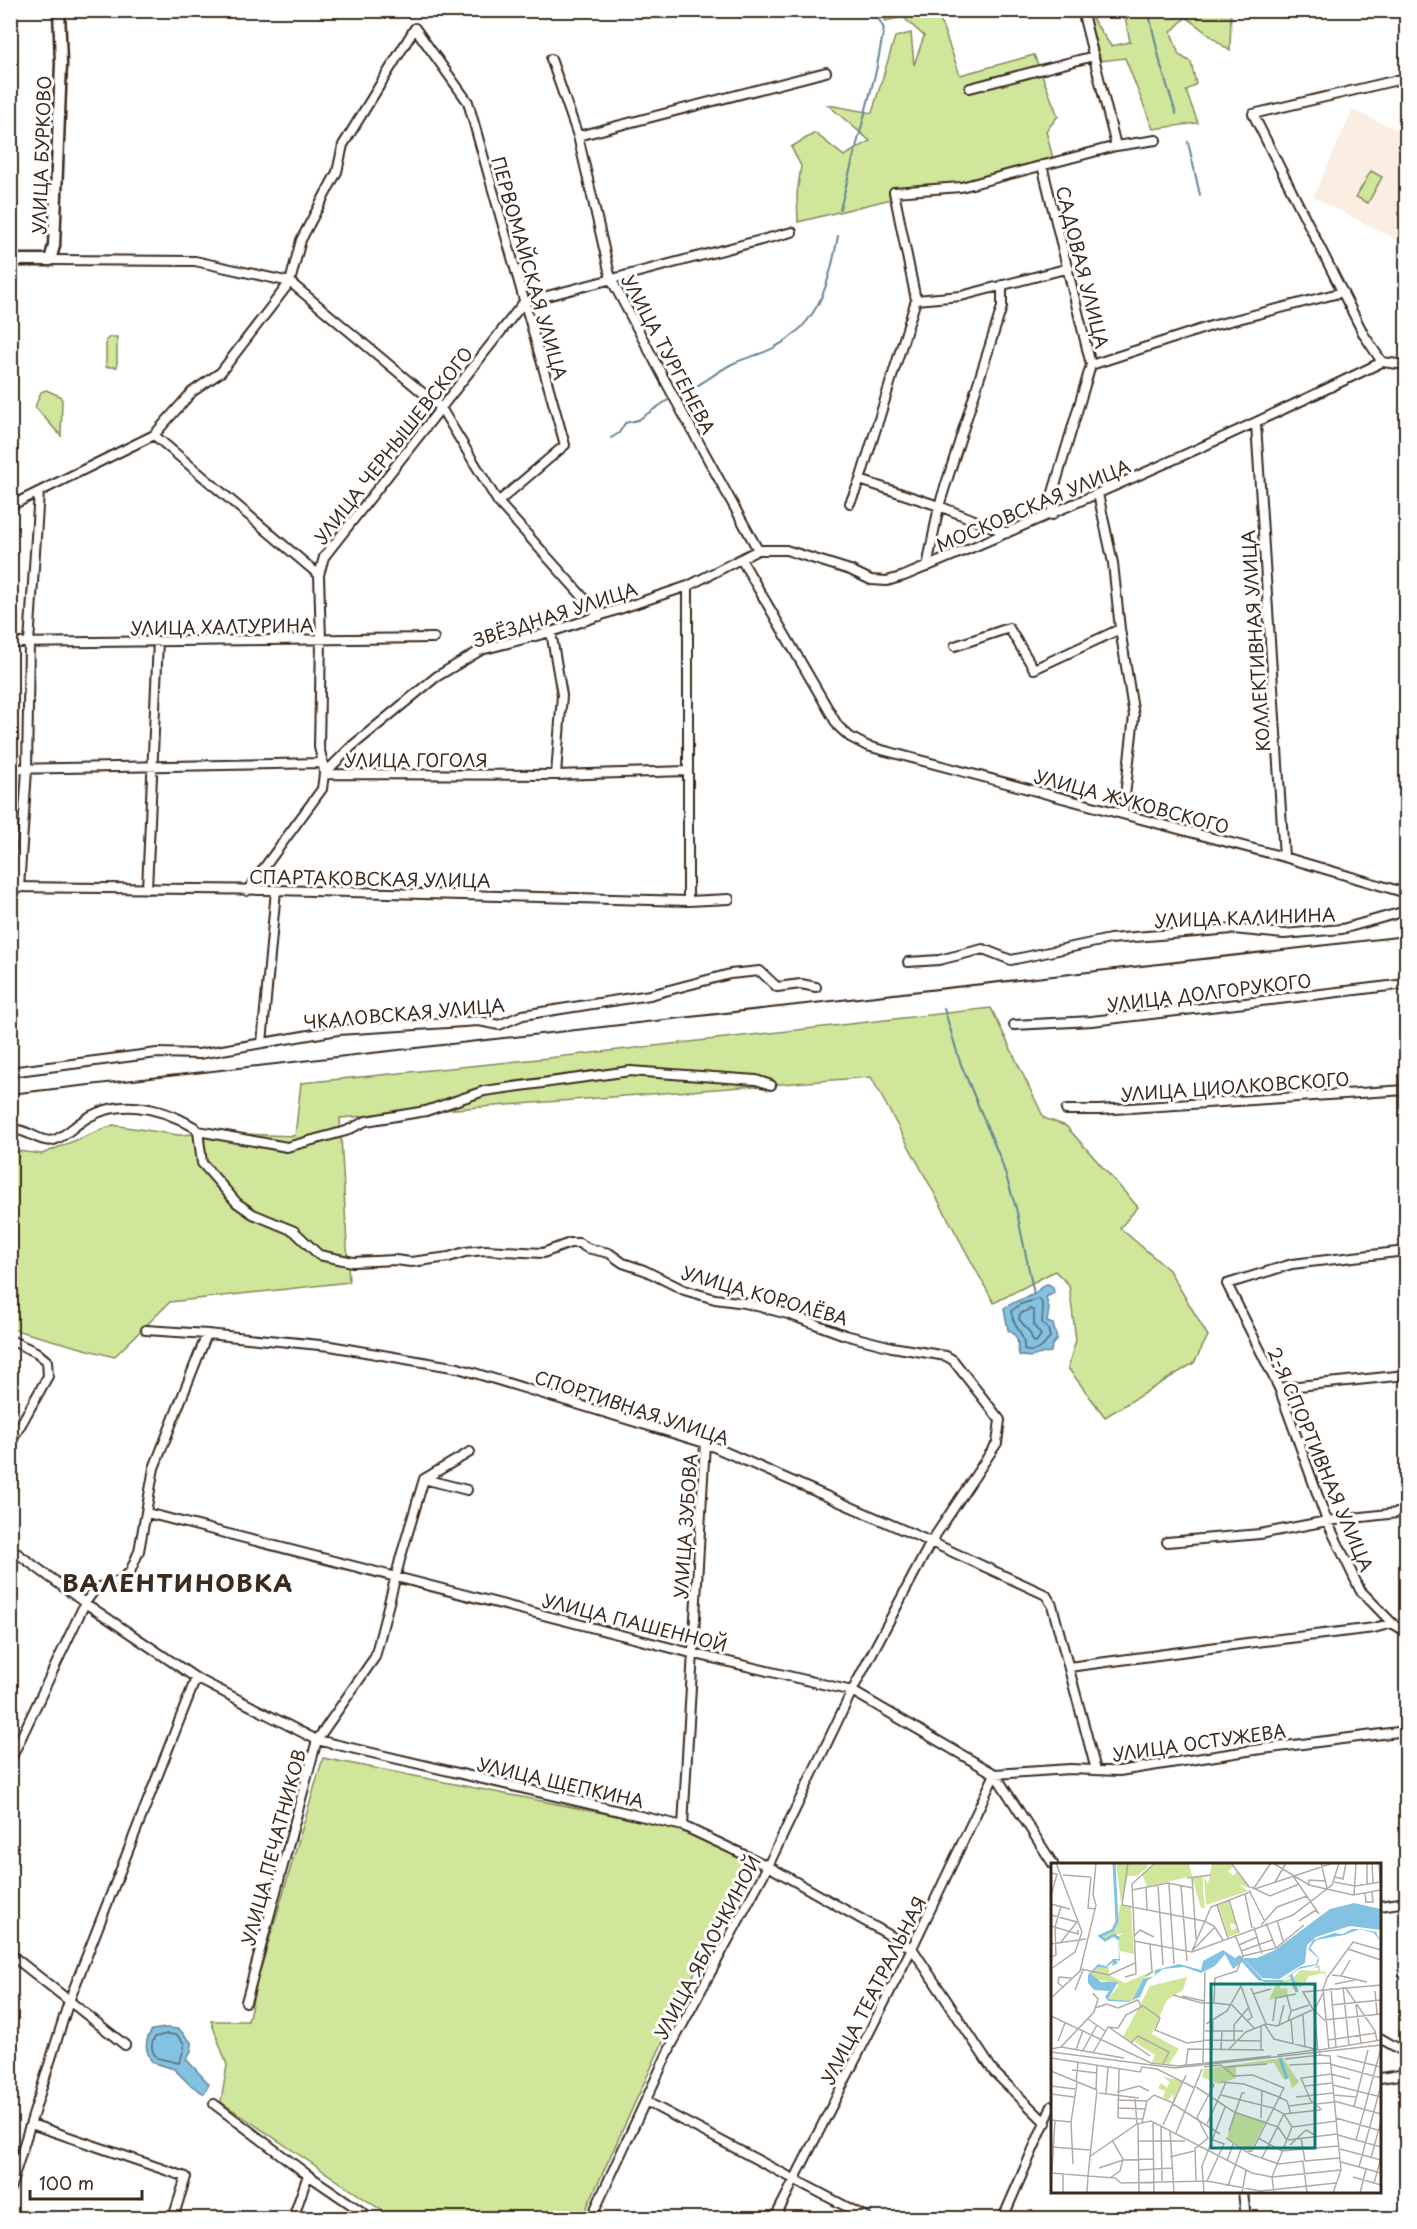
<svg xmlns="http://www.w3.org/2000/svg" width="1417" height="2229" font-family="'Playpen Sans',sans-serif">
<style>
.built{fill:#faede2}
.green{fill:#cfe69b;stroke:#85885c;stroke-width:1.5}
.water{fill:#83c2e3;stroke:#668594;stroke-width:1.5}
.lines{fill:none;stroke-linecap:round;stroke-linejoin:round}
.shore{stroke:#58676d;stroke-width:1.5}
.stream{stroke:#668594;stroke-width:2}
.street-casing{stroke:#3b2a1e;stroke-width:12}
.secondary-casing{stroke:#3b2a1e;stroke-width:15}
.street{stroke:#fff;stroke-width:8}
.secondary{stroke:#fff;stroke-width:10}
.rail{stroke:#3b2a1e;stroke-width:2}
.labels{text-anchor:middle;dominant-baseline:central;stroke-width:6;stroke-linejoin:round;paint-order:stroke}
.street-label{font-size:18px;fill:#3b2a1e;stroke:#fff}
.district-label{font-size:24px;font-weight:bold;letter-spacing:1.5px;fill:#3b2a1e;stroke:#fff}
.inset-river{fill:none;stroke:#83c2e3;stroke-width:3}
.inset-road{fill:none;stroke:#b1aaa5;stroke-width:1.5}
.view{fill:#0f766e;fill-opacity:0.15;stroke:#0f766e;stroke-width:3}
.inset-edge{fill:none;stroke:#3b2a1e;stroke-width:3}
</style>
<rect width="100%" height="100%" fill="#fff"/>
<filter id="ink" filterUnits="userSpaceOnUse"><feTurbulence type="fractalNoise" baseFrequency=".0167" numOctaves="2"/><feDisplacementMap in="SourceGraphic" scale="12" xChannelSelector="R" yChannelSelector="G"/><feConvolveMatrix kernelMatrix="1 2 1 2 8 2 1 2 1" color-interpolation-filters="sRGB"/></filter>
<g filter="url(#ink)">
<path class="built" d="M1353,110l53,24v110l-93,-47z"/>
<path class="green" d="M885,11h52l23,64 74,-20 24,61 -12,15 7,28 -255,63 -1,-28 4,-28 -10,-19 24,-14 29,23 26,-15 -42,-36 44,8 23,-76 16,-4 3,32 10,-29 -21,-19 -18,4z
M1087,11l24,35 19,-4 -6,-31h107l-1,40 -44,-34 -15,15 8,23 12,7 5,22 -10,7 12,32 -45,6 -28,-71 -24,3z
M1371,171l11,6 -14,26 -12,-6z
M110,337h7v30h-11v-27z
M46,390l14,6 2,4 -1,36 -26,-29 6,-15z
M991,1008l53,110 22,8 72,81 -18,21 49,42 39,66 -14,27 -89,54 -37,-49 8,-28 -7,-55 -14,-14 -61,32 -123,-226 -531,41 9,164 -179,20 -56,55 -103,-28 -1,-179 32,4 71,-29 65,10 40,-2 77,3 6,-53 247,-25z
M323,1758l350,69 74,32 -165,359h-189l-172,-116 6,-37 -16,-44h37l10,-43z"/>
<path class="water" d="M1048,1284l5,3 1,6 -8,4 3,12 -2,13 6,2 4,15 -5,6 -1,7c-13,1 -18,8 -32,3 -2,-11 1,-19 -11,-25l-4,-22c9,-6 18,-9 28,-13 7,-3 8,-10 16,-11z
M166,2028l13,1 12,13v9l-5,8 23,25 -5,10 -15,-10 -15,-15 -22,-7c-7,-12 -8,-20 0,-32z"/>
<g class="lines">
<path class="shore" d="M1038,1299l3,2 2,8 -1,14 6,6 2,8c-6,9 -11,15 -23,14l-3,-2c1,-17 -11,-21 -13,-38l10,-7z
M1030,1309l4,2v15l7,9 -5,7 -3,-1 -3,-8 -11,-14 1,-5z
M167,2034l10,1 7,8v7l-5,13 -22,-5c-6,-7 -7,-14 -2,-21z"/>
<path class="stream" d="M1148,10l13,56 15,48
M1188,142l12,53
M840,209l36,-138 8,-42 -10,-19
M677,395c19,-5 37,-22 55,-31 14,-7 30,-9 43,-17 45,-24 54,-64 63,-111
M611,438l8,-5 6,-10 13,-3 33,-22
M944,1008l16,54 41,98 15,48 18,86"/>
<defs>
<path id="street" d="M1082,10l34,136
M551,59l27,77 33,143 65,122 82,149
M1406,78l-153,36 111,221 18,27 24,3
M970,88l124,-32
M578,136l248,-64
M1042,165l49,200 -40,134 1,16
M50,260l145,1 95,21 151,126 57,94 102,114
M916,300l45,-4 108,-28
M524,302l268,-70
M1091,365l120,-39 132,-34
M1256,424l28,433
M154,435l165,140
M860,480l79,26 68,27
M1098,494l15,69 7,66 14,87 -11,98
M850,503l10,-23 56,-180 -22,-108 67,-5 155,-41 40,-6
M10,506l144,-71 38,-43 29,-20 69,-90 11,-42 36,-68 6,-27 72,-117 53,74 97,343 -67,57
M741,559l97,167 12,11 17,9 417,111 122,36
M927,567l12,-61 63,-199v-22
M688,586v315
M551,632l11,63 -6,80
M10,643l424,-5
M955,646l54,-18 25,41 86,-40
M323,763l-4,-16 2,-107 -2,-65 5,-18 200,-255
M10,769l313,-6 1,11 232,1 131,-4
M10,887l266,3 412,11 41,-2
M19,888l8,-118 2,-127 10,-151
M147,889l11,-248
M247,891l75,-102 2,-15 28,-28 84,-69 45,-27 70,-18 137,-46 70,-36h28l64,20 21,10 16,1 17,-5c161,-67 321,-137 478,-214
M908,962l31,-2 44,-11 28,11 99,-21 123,-10 51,5 58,-5 64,-18
M1014,1025l78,-4 314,-37
M262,1043l14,-153
M10,1072l147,-19 42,1 139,-24 141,-9 20,4 24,-10 127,-20 80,-21 30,-3 17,16 24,-3 15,3
M1066,1110h33l307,-20
M10,1129c17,-1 30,15 44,11 10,-3 18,-12 27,-18 36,-25 78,-16 113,5l4,4 4,32 35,40 16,11 41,17 25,24 34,7 42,-2 16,2 38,-5 16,-5 20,-2 58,3 27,-10h9l8,5 22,5 14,10 21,7 40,20 31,9 30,4 43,11 57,21 47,12 54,9 7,4 47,60 -3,23 -66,99 -79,149 -84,175 -97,180 -80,172
M198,1131l89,16 59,-16 20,-10 60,-10 58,-20 146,-20 126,9 15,5
M1406,1251l-114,13 -65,20 52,104 48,133 33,69 32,33 14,9
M146,1330l61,4 123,12 128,22 247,75 226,99 115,53 6,10 44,165
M10,1340l26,12 11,9 1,15 -38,68
M1279,1388l127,-13
M424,1479l46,-27
M147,1513l544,140 161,38 143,83 58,90
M1167,1542l93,-8 67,-13 79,-9
M10,1548l75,55 111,75 121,62 366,86 85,40 144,82 82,124 52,51
M1069,1667l178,-24 127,-15 18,-5
M10,1761l75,-158 11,-15 23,-7 11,-9 9,-21 15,-83 53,-134
M683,1826l22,-383
M1380,1906l26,-4
M10,1954l115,91
M246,2002l71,-262 58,-83 26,-101 23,-77 43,11
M1380,2038l26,15
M1380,2078l26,-4
M647,2102l221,116
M214,2104l94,71 63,43
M31,2124l155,53 -13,41
M10,2189l59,-188 127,-323
M1243,2192l3,26
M293,2218l15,-43
M775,2218l137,-270 83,-174 75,-5 49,2 135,-21 152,-19
M1003,2218l49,-112"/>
<path id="secondary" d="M10,260h40l4,-14 7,-183 -2,-53"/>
</defs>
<use href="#street" class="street-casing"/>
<use href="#secondary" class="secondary-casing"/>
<use href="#street" class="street"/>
<use href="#secondary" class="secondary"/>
<path class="rail" d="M10,1094l1396,-158"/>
</g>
</g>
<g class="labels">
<g class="street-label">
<text transform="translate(41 155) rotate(-88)">УЛИЦА БУРКОВО</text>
<text transform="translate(1083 267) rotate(76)">САДОВАЯ УЛИЦА</text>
<text transform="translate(530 268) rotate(74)">ПЕРВОМАЙСКАЯ УЛИЦА</text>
<text transform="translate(669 354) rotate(62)">УЛИЦА ТУРГЕНЕВА</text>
<text transform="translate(393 445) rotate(-52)">УЛИЦА ЧЕРНЫШЕВСКОГО</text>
<text transform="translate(1033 505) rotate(-23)">МОСКОВСКАЯ УЛИЦА</text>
<text transform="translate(555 614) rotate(-18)">ЗВЁЗДНАЯ УЛИЦА</text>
<text transform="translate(222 626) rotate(-1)">УЛИЦА ХАЛТУРИНА</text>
<text transform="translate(1255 641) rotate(-94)">КОЛЛЕКТИВНАЯ УЛИЦА</text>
<text x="416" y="759">УЛИЦА ГОГОЛЯ</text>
<text transform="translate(1132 801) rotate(15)">УЛИЦА ЖУКОВСКОГО</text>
<text transform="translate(370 878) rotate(1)">СПАРТАКОВСКАЯ УЛИЦА</text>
<text transform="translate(1245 917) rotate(-2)">УЛИЦА КАЛИНИНА</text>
<text transform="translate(1209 992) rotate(-7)">УЛИЦА ДОЛГОРУКОГО</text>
<text transform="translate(404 1013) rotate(-5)">ЧКАЛОВСКАЯ УЛИЦА</text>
<text transform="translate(1235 1086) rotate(-4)">УЛИЦА ЦИОЛКОВСКОГО</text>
<text transform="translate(765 1295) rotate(16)">УЛИЦА КОРОЛЁВА</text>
<text transform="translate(632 1407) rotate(18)">СПОРТИВНАЯ УЛИЦА</text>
<text transform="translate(1321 1459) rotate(67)">2-Я СПОРТИВНАЯ УЛИЦА</text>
<text transform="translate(685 1526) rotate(-86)">УЛИЦА ЗУБОВА</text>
<text transform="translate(635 1622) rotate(14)">УЛИЦА ПАШЕННОЙ</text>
<text transform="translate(1199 1742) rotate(-8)">УЛИЦА ОСТУЖЕВА</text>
<text transform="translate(561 1782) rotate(13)">УЛИЦА ЩЕПКИНА</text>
<text transform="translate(273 1847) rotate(-75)">УЛИЦА ПЕЧАТНИКОВ</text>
<text transform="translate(707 1947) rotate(-62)">УЛИЦА ЯБЛОЧКИНОЙ</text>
<text transform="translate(873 1990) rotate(-63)">УЛИЦА ТЕАТРАЛЬНАЯ</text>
</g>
<g class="district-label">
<text x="178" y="1582">ВАЛЕНТИНОВКА</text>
</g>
</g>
<g transform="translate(1051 1863)">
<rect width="330" height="330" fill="#fff"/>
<path d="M65,0h30l2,4 -11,9h-9l-7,27zM105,0h33l3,13 -45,11 -5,-13zM161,0h17l4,4 -5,4 6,5 2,-5 13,17 -11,-4 10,7 -42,14 -2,-29 4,8zM152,13v14l2,18h-4l-9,-31zM177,38l8,24 -6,-2 1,7 6,-2 1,5 -9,4 -11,-32zM69,42l11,2 3,47 -14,-3 -2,-14 5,-4 -18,5 -3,-3 14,-6zM268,101l2,8 3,-1 2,3v4l-2,-5 -15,3 -4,7 -4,-2v7l-4,-2 2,7 -7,-5v-7l-12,4 1,4 6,-1 1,8 -19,4 7,-16 18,-7 6,-7 17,1 2,-3h-5zM47,104h11v8l16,8 37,-16 -19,12 -11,22 -24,-2 11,-14 -23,-6 -5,-5zM136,114l-4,13 -16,10 -15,34 27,15 -10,15 -17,-2 3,-7 -20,-13 1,-4 -5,5 -8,-6 27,-51zM232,195l16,24 -7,6 -3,-10 -5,2 -10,-17 -38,3v12l-17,6 -17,-7 2,-8zM112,214l20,4 -10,21v-8l-5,6 -5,-3 2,-6 -7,-3 3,-5 9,7 -3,-3 3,-5zM183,250l32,8 -16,31 -23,-14z" fill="#cfe69b"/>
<path d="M303,40l27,6v21l-31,-4 -34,11 -9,8 -2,18 -26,16 -17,-1 -19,-20h14l18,-8 55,-41zM301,66h9l15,3 5,10 -7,-9 -14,-4 -16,6 -28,5 -6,8 8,9 1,3 -2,5 -18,4 -17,13h-17l-7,-2 -16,-18 -9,7 -8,-15 -10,12 -14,7 -17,-6 -21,2 -16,12 -7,16 -11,5 -21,-1 -3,-4 4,-6 -15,-1 -6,-7v-8l10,-11 8,2 7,-7h6l-1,-22 2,24 -4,-1 2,3 -6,3 1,-4 -7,6 -8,-1 -7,7 10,8h17l-10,17 24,2 11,-22 11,-3 2,-6 23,-6 22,6 2,-9 20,-11 12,8 5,-3 23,25h21l16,-13 16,-3 2,-6 -10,-9 5,-9 21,-7 9,1z" fill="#83c2e3"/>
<path class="inset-river" d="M63,0l3,58 -4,9 -13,6 5,4 9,-5 5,4M240,112l6,17M229,195l7,21"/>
<path class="inset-road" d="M77,0l-6,42 82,16 10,5 9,14M180,0l19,25M222,0l36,22 44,10 28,-5M270,0l6,25M321,0l1,20M328,0l1,19M0,10l6,1 -6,22M12,12l27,2M242,13l26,38M40,14l-3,31 7,1M141,14l4,62M284,14l8,2 3,-16M136,15l24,-3M224,19l11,-19M283,19l21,4 26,-4M118,21l5,80M316,21v-21M107,22l5,80M258,22v-5l16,1M130,23l6,75M200,24l19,9 29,-12M95,25l1,21M203,25l17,-25M204,26l78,-26M81,27l36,-7 25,5M198,27l15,30M314,30l1,9h7l-1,-10M194,31l7,34M303,32l2,-32M178,37l10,33M0,41l19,5M166,42l11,33M0,52l26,7 -16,20M226,57l6,21M248,58l17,-11M215,60l10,25M210,62l16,-18 30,-11M0,63l27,8v-4M203,64l8,27M83,73l6,-6 14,7M83,78l58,11 101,-37 39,-30 7,-22M0,81l35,-5M188,82l18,-8M297,86l33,11M142,87l22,-23M141,88l19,-44 39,-15M190,88l31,-11M192,93l33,-8 28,-23M0,94l5,-2 -1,-28 6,-21M0,106l24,-17 7,-20 -26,-69M30,106l28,6 26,-12M281,112l9,1 9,-16M95,113l6,-4 -2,-28M290,113l26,6M74,114l11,-3 -4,-90 23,-21M276,115l26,-36 28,8M276,115l-4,11 6,59M284,121l20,-4M292,124l6,58M294,124l30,44 2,10M13,125l-6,-5 1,-6 12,1M200,125l15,36M280,125l5,59M24,127l8,-20M324,128l2,23M202,131l18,-5M122,132l32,9M131,133l22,5M236,133l4,15 -3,10M0,135l29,-27 16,-66 -3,-10 3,-32M154,140h9l1,-25 22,-7 6,-16 -8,-20M163,140l18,2 23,24M280,142l50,-5M305,142l5,38M44,145l12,-4 11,4M67,145l20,-8 3,6M240,148l18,-6M263,148l-11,-19 78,-7M264,148l9,9 57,-6M252,152l2,32M0,153l100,47 27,3 93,-10M37,156l17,12M240,157l2,24M222,158l3,-23 20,-4M155,161l21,-13 14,-25 11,31 -5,4M214,162l9,14 45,11M228,162l5,-20M210,164v23M59,165l40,28M154,168h38M153,177l57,1M183,177v-15l15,-18M277,177l48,-7M7,178l7,-18M80,180l7,-7 31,16 -6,12M10,184l63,11M0,186l10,-2 33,-35 4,-13 -5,-6M161,186l1,-28M170,186l1,-18M178,186l17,-17 20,-8 11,2 35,-16M25,187l7,-20M267,187l-4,-39 9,-18M0,189l124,16 206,-23M31,189l15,-27M42,190l15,-26 10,1 8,-13 17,-9 17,12 -5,12 32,13 16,-2M226,192l38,-5M286,193l44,11M0,195l89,14 2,-5 15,2 38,19M234,196l35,-4M152,200l2,-91M279,201l51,14M135,202l2,-16 76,1M238,202l41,-2M153,204l17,-2 13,11 19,-1 31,13 -32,63 -6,1M174,204l42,-3M21,207l25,3M0,208l46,19M25,219l2,-20M170,219l23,2 35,13 8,4 4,13M282,222l48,12M0,223l24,3M254,223l27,-3M145,224l38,25 44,15 9,13M45,227l1,-25M66,229l22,-6 10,5M48,230l40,5M55,230l2,-26M0,231l23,3M170,232l52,13 11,6 8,13M283,232l22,2M245,234l37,-4M84,236l2,25M66,237l30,1M283,238l47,13M122,241l47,30M265,241l19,-2M238,243l23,-3M303,244l14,-57M67,245l27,1M271,247l-11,-9 -10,-23 30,-4 19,5M146,254l17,-32 -3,-3M67,255l1,-49M67,255l25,1M210,255l1,-28M285,255l45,13M0,257l20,2M91,260l5,-22 7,-6 19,8M102,260l1,70M87,261l1,69M156,261l19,-42M110,262l1,56M112,262l23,-50M241,264l45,-6M119,267l4,63M178,268l13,-38h3M125,270l26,-64M287,272l43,12M175,275l24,16 29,10 24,-3 4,32M207,275l24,13 56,-5M250,275l4,23 35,-3M237,277l49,-6M305,277l25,-92M87,278h47M239,282l16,-15 9,5M1,284l38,3M144,284l1,35M145,285l12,-10 -11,-21M289,286l41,11M38,294l48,-33 14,-3 101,52 20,4 69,-7 -11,-114 -10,-1 -1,-5 62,-10M119,294l24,-6M211,295l22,-44 36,-4M320,295l10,-37M176,298l6,-17M290,299l40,11M22,301l-2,-42 6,-39M308,304l22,-82M48,305l24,-8 30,-1M88,307l33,-2M1,308l3,-51M0,310l37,3 9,-86M12,310v20M302,314l28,8M59,315l10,-7 3,-12 -11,-19M156,318l17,-37 -11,-4M70,320l86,-2 53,10 76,-8M323,320l7,-25M177,323l13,-37M36,330l1,-17 27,2 6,5M153,330l-2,-27 23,-59M191,330l4,-23M223,330l-2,-16 20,-50M282,330l8,-23M309,330l6,-24"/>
<path class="view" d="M160,121h104v164h-104z"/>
<rect width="330" height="330" class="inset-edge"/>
</g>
<rect width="1417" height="2229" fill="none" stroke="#fff" stroke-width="36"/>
<rect x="18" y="18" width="1381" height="2193" fill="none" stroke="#3b2a1e" stroke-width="2" filter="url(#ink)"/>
<path d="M30 2190v9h112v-9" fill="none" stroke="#3b2a1e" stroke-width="3"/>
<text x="39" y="2190" font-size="18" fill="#3b2a1e" stroke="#ffffff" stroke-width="4.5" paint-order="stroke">100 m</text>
</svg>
